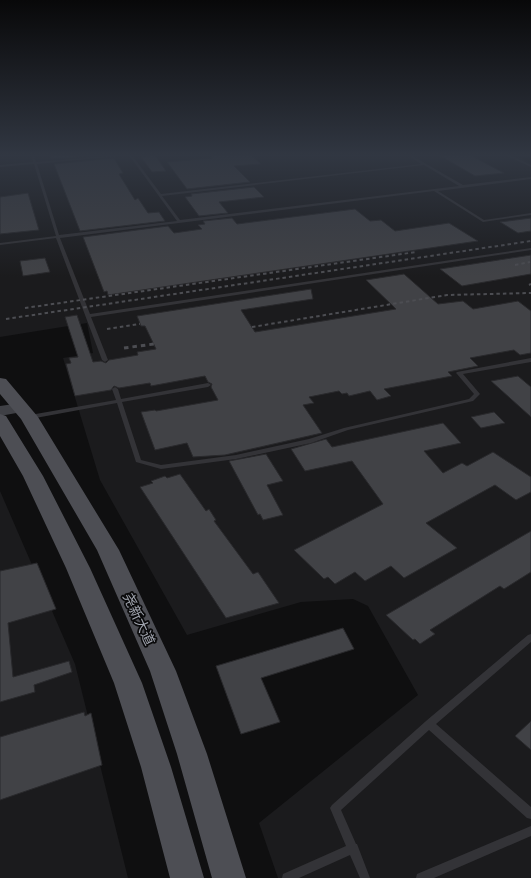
<svg xmlns="http://www.w3.org/2000/svg" width="531" height="878" font-family="'Asap Condensed','Noto Sans SC',sans-serif">
<style>
.built{fill:#1b1b1d}
.building{fill:#414246;stroke:#29292c}
.lines{fill:none;stroke-linecap:round;stroke-linejoin:round}
.service{fill:#333337;fill-rule:evenodd}
.secondary{fill:#3f4045;fill-rule:evenodd}
.primary{fill:#4d4e54;fill-rule:evenodd}
.rail-far1{stroke:#4c4d52;stroke-width:2;stroke-dasharray:3.5 3;stroke-linecap:butt}
.rail{stroke:#4c4d52;stroke-width:3;stroke-dasharray:4.5 4;stroke-linecap:butt}
.labels{text-anchor:middle;dominant-baseline:central;stroke-width:3.5;stroke-linejoin:round;paint-order:stroke}
.near-street-label{font-size:14px;fill:#a2a6b0;stroke:#0a0a0b}
</style>
<rect width="100%" height="100%" fill="#0f0f10"/>
<path class="built" d="M0,154h513l18,9v715h-253l-19,-55 159,-128 -50,-89 -15,-7 -52,3 -114,33 -87,-155 -37,-122 30,-5 -6,-30 -87,14z
M0,491l75,173 53,214h-128z"/>
<path class="building" d="M50,154h61l-59,5z
M209,154h41l11,10 -27,2 16,16 -63,7 -20,-27 46,-4z
M437,154h35v2l32,17 -29,3z
M155,155l11,16 -14,1 -11,-15z
M114,158l9,15 -4,1 16,26 3,-2 10,15 11,-1 6,9 -85,10 -26,-67z
M254,187l10,10 -45,5 9,11 -29,3 -14,-19 7,-1 -1,-2z
M28,193l11,37 -39,4v-37z
M355,209l15,12 11,-1 14,11 54,-8 29,18 -370,54 -1,-4 -3,1 -21,-55 85,-11 6,7 28,-4 -4,-4 7,-1 -2,-3 29,-3 5,6z
M531,218v13l-13,2 -18,-11z
M531,255v19l-69,12 -22,-17z
M45,258l5,14 -27,4 -3,-15z
M404,274l34,30 25,-3 10,8 45,-8 13,10v42l-11,2 -6,-5 -44,8 8,8 -30,6 4,4 -68,13 7,7 -14,4 -7,-9 -21,5 -2,-3 -5,1 -3,-3 -30,6 5,6 -11,2 19,28 -97,22 -32,2 -6,-14 -32,7 -14,-38 14,-2 1,1 62,-11 -7,-13 1,-3 -4,-2 -3,-6 -54,10 -1,-3 -31,5 -5,-2 -3,4 -36,6 -9,-32 5,-1 -2,-5 9,-1 -13,-40 12,-2 16,47 8,-1 5,2 3,-3 29,-5 -1,-3 19,-3 -11,-23h-4l-4,-10 174,-27 2,10 -72,11 14,22 141,-23 -30,-29z
M518,376l13,11v30l-40,-36z
M494,412l11,11 -24,5 -10,-11z
M443,423l18,20 -37,8 19,22 19,-10 5,3 26,-14 38,25v15l-15,8 -21,-15 -69,38 31,25 -53,30 -13,-12 -26,15 -10,-9 -20,12 -7,-7 -4,2 -30,-29 89,-46 -31,-43 -47,10 -14,-22 35,-10 6,8z
M266,454l17,27 -16,4 16,30 -20,5 -3,-6 -2,1 -29,-54z
M180,474l26,37 3,-2 7,11 -2,1 39,53 5,-2 21,31 -53,15 -86,-131 13,-4 -2,-2 14,-5 2,2z
M531,531v41l-27,17 -4,-3 -70,44 5,4 -15,10 -5,-5 -2,1 -27,-25z
M37,563l19,46 -48,14 5,54 56,-16 3,11 -38,13 1,7 -35,10v-131z
M343,628l11,21 -93,29 19,44 -39,12 -25,-68z
M84,712l1,4 6,-3 11,52 -102,35v-63z
M531,721v29l-16,-14z"/>
<g class="lines">
<path class="service" d="M31,154h2l3,8 95,-8 30,40 260,-30 -15,-10h3l54,31 68,-8v2l-93,12 46,29 47,-7v2l-48,7 -49,-31 -374,47 30,76 441,-66v2l-440,67 17,43 -3,2 -3,-2 -46,-122 -56,7v-2l56,-7 -22,-72 -34,3v-2l33,-3zM129,155l48,66 -118,14 -22,-71zM424,165l35,21 -279,34 -18,-24z
M505,154h3l23,11v2l-26,-12z
M531,358v4l-68,12 17,20 -7,7 -125,29 -37,13 -75,16 -75,10 -25,-7 -19,-59 -87,16 -3,-2 3,-2 86,-15 -4,-11 3,-2 3,2 3,10 87,-16 2,1 1,1 -3,2 -86,15 19,58 20,5 75,-10 73,-16 35,-11 125,-29 5,-5 -17,-20 -1,-1 1,-1z
M531,634v8l-95,82 95,83v12l-4,-1 -98,-88 -88,80 15,34h1l13,34h-10l-10,-23 -51,23h-17l1,-4 63,-28 -16,-38 2,-3 94,-84 102,-86z
M531,826v10l-97,42h-18l1,-4z"/>
<path class="secondary" d="M21,403l6,2 2,3 -2,3 -27,5v-10z"/>
<path class="primary" d="M0,378l6,1 32,38 81,133 57,121 31,83 39,124h-34l-35,-124 -27,-83 -53,-121 -76,-131 -21,-25z
M0,414l6,2 37,60 47,92 52,115 29,84 33,111h-34l-29,-111 -27,-84 -48,-115 -43,-92 -23,-40z"/>
<path class="rail-far1" d="M515,265l15,-3
M529,285l2,-1
M25,308l391,-56
M6,319l525,-78
M252,327l195,-32 84,-2
M107,329l33,-5"/>
<path class="rail" d="M124,348l30,-4"/>
</g>
<linearGradient id="sky" x2="0" y2="1"><stop stop-color="#080809"/><stop offset="0.56" stop-color="#313742"/><stop offset="1" stop-color="#313742" stop-opacity="0"/></linearGradient>
<rect width="531" height="277" fill="url(#sky)"/>
<g class="labels">
<g class="near-street-label">
<text transform="translate(139 619) rotate(65)">尧新大道</text>
</g>
</g>
</svg>
